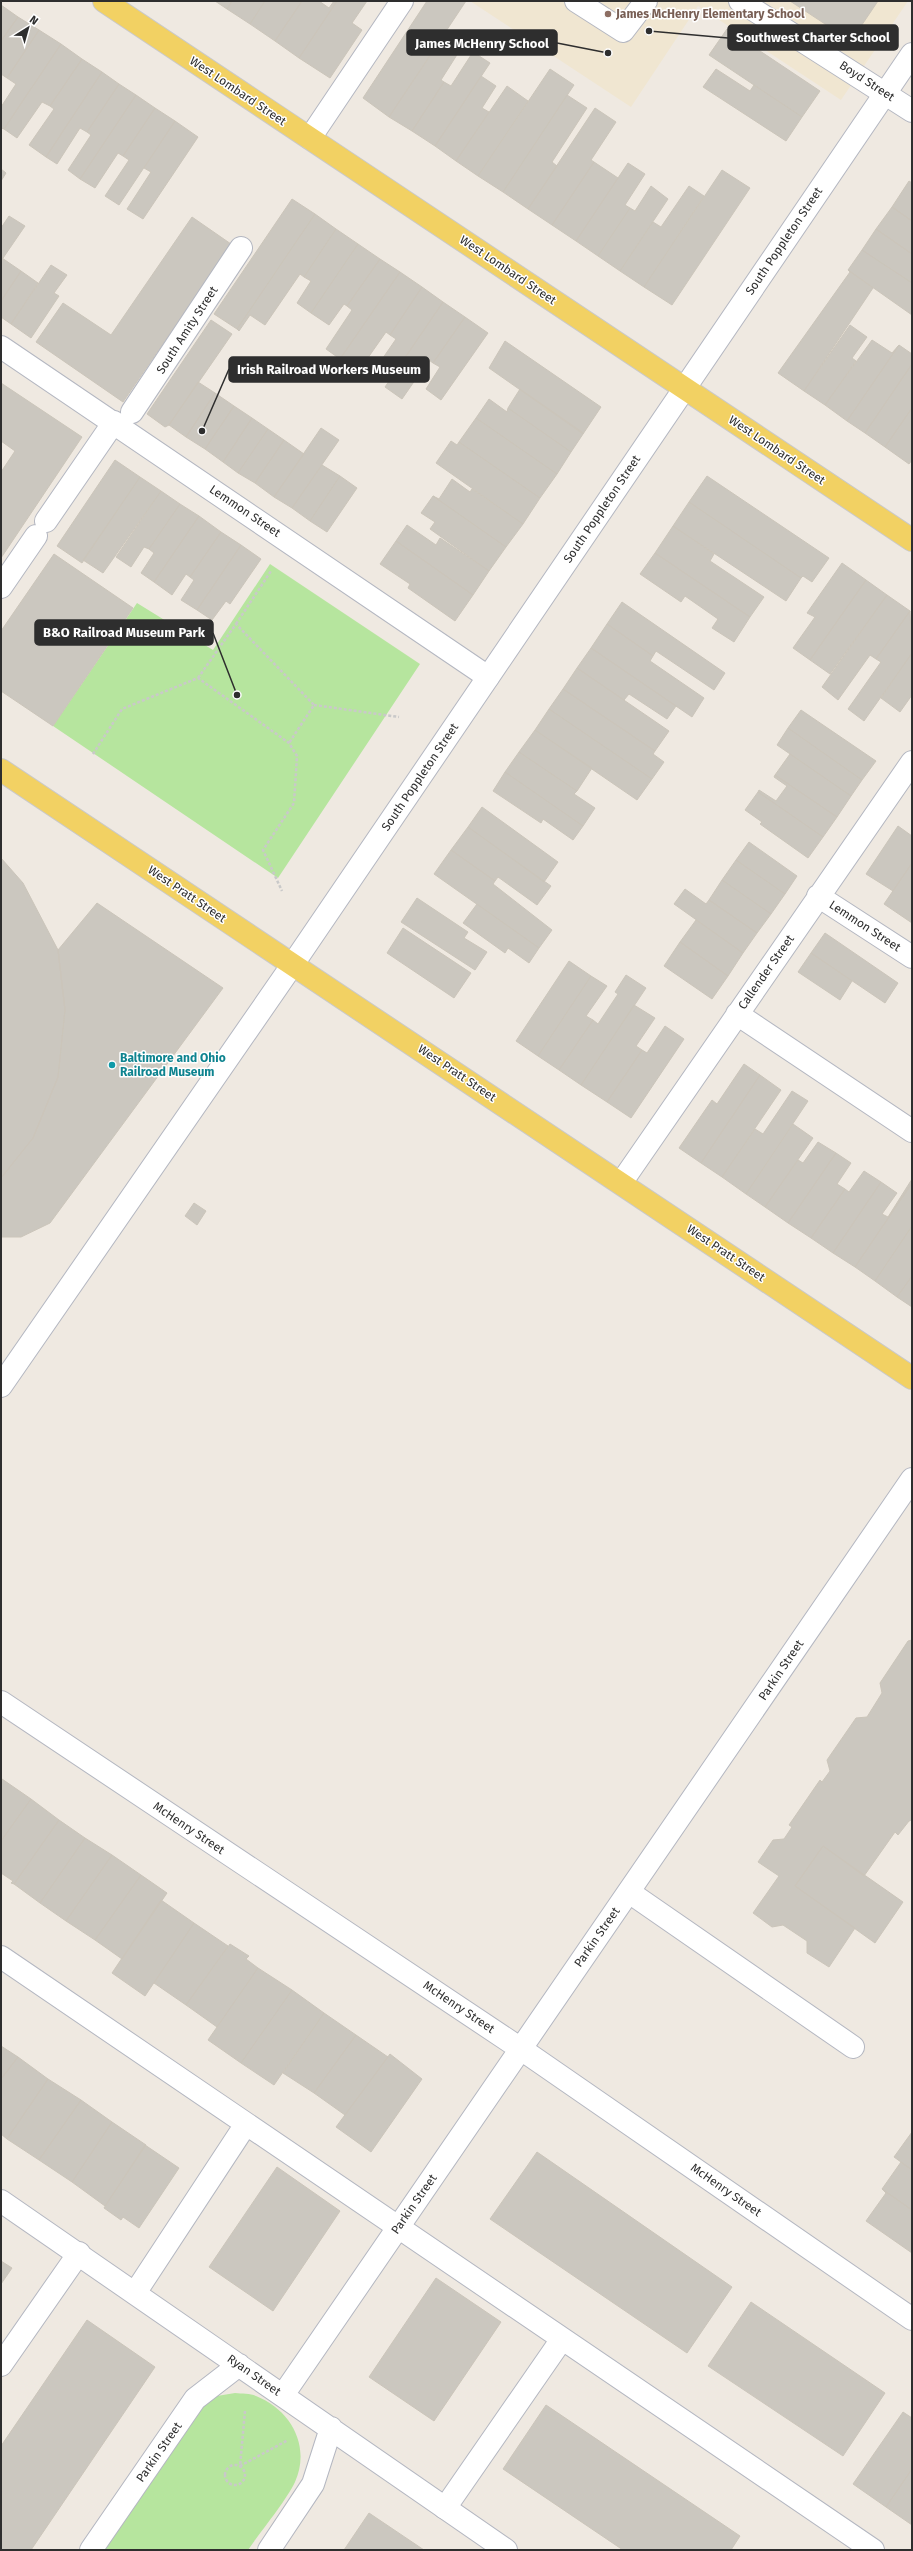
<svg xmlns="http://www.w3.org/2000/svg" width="913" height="2551" font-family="'Fira Sans',sans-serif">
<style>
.education{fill:#f0e6d1}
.green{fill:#b6e59e}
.building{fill:#cbc7bf;stroke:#cbc5ba}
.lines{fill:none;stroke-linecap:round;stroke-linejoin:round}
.lane-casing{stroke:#b4b7c1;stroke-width:24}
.street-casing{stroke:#b4b7c1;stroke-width:24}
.primary-casing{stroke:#c9c9c9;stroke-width:24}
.path{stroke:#c9c9c9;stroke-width:2.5;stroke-dasharray:3 2;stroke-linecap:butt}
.lane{stroke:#fff;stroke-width:22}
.street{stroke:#fff;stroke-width:22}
.primary{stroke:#f2d163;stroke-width:22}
.education-dot{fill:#8d6e63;stroke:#fff;stroke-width:1.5}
.culture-dot{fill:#0f9aa8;stroke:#fff;stroke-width:1.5}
.labels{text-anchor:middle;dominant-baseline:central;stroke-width:3;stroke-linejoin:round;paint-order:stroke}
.education-label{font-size:12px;font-weight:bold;fill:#785e54;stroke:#fff;text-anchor:start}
.street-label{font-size:12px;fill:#2e2e2e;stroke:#fff}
.culture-label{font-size:12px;font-weight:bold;fill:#0d838f;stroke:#fff;text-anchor:start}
.leader{fill:none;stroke:#2e2e2e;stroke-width:1.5}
.callout-dot{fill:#2e2e2e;stroke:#fff;stroke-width:1.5}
.callout{fill:#2e2e2e;stroke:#2e2e2e;stroke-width:1.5}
.callout-label{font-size:13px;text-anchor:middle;font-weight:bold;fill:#fff}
</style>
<rect width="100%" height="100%" fill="#efe9e1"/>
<path class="education" d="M470,1h438l-67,99 -143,-94 -67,101z"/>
<path class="green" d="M270,564l150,100 -142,214 -225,-152 84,-123 76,47z
M235,2393c7,1 15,0 21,3 35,14 55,50 39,86 -9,19 -34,49 -47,68h-147l95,-140 21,-14z"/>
<path class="building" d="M215,1h17l-5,8z
M232,1h33l-15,23 -23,-15z
M265,1h37l-27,40 -25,-17z
M302,1h17l10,7 5,-7h3l-38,57 -24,-17z
M337,1h30l-15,22 10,7 -32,48 -31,-20z
M427,1h39l-77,116 -26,-19z
M790,1h88l-27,40z
M1,5l17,12 -17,24z
M18,17l21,13 -32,48 -6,-4v-33z
M727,29l93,62 -18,26 -93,-62z
M39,30l22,14 -57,85 -3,-1v-21l15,-23 -9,-6z
M442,38l18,12 -19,30 3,2 -32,49 -23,-14z
M61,44l21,15 -32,47 -8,-4 -25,36 -13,-9z
M473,52l17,11 -55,83 -23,-15 32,-49 7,4z
M82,59l20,13 -56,85 -17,-12 25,-36 -4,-3z
M550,69l24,16 -71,107 -25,-16z
M716,69l34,22 4,-6 48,32 -16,24 -83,-54z
M102,72l17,12 -32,48 -7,-4 -23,36 -11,-7z
M481,76l15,10 -14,22 7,4 -33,49 -21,-15z
M119,84l17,11 -56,84 -12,-9 23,-35 -4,-3z
M507,86l21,15 -50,75 -22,-15z
M136,95l19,13 -32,48 -5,-3 -23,35 -15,-9z
M567,95l20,13 -35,54 5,4 -29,43 -25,-17z
M155,108l20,13 -56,84 -14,-9 24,-36 -6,-4z
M595,108l21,14 -25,38 3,2 -42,63 -24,-16z
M175,121l23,16 -55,82 -16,-10 24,-37 -7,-4z
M594,162l24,16 -42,63 -24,-16z
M628,163l17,11 -20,31 5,3 -32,48 -22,-15z
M1,169l5,4 -5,8z
M722,170l28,18 -78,117 -28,-18z
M909,181l3,2v38l-20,-14z
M651,186l17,13 -48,72 -22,-15 32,-48 5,3z
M689,186l15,10 -60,91 -24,-16 33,-49 8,5z
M292,199l23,15 -78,115 -23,-15z
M892,207l20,14v33l-36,-25z
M315,214l21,15 -32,48 -4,-3 -35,51 -15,-10 -11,16 -2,-2z
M9,216l16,10 -24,35v-33z
M192,217l39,27 -108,158 -87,-60 27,-39 48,32z
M336,229l22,15 -47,69 -14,-10 14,-22 -7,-4z
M876,229l36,25v29l-50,-33z
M358,244l22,15 -33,47 -3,-2 -15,21 -18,-12z
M862,250l50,33v32l-64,-45z
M2,258l19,13 -20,30v-40z
M380,259l20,13 -60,87 -14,-10 26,-39 -5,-4z
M51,265l16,10 -13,18 5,3 -28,42 -20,-14z
M848,270l25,18 -69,103 -26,-18 72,-101z
M21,271l17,12 -27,41 -10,-7v-16z
M400,272l22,15 -32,48 -4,-3 -28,40 -18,-13z
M422,287l21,15 -54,79 -15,-10 22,-32 -6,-4z
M443,302l22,15 -32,46 -4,-3 -27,39 -17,-12z
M465,317l23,16 -47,67 -15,-11 14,-22 -7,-4z
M211,320l21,14 -63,91 -4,2 -18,-13z
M850,325l17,12 -15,21 4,3 -31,44 -21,-14z
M872,340l20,13 7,-8 -52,76 -22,-16z
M505,341l96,66 -18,27 -94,-66z
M899,345l13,9v10l-47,69 -18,-12z
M912,364v44l-27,39 -20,-14z
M198,382l17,11 -29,44 -17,-12z
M1,383l81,54 -81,121v-86l14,-21 -14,-10z
M520,389l62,43 1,2 -12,18 -63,-44z
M215,393l19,13 -29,43 -19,-12z
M489,399l18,13 1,-4 63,44 -14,22 -81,-56z
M234,406l18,12 -29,44 -18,-13z
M912,408v52l-3,4 -24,-17z
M252,418l16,11 -30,44 -15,-11z
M476,418l81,56 -17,24 -81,-56z
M321,428l18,12 -47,68 -18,-11z
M268,429l16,11 -29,43 -17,-10z
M284,440l20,14 -30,43 -19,-14z
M451,441l6,4 2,-3 81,56 -17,26 -87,-61z
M115,460l25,17 -58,86 -25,-17z
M322,465l18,11 -30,45 -18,-13z
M340,476l17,12 -30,44 -17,-11z
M707,476l122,82 -17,24 -9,-6 -2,2 -112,-76z
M140,477l21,14 -58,82 -20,-13z
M452,479l18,13 2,-3 51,35 -17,23 -73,-51 6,3z
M161,491l19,13 -31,45 -5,-2 -13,20 -15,-10z
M433,496l73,51 -17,24 -59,-42 5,-7 -14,-9z
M689,502l112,76 -15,23 -113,-75z
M180,504l19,12 -45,66 -13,-9 13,-20 -5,-4z
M199,516l22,16 -31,45 -4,-3 -14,21 -18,-13z
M407,525l29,20 4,-7 49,33 -16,24 -77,-54z
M673,526l41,28 -4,7 54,36 -14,20 -95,-64z
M221,532l20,13 -44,65 -16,-10 13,-20 -4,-3z
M396,541l77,54 -18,26 -47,-33 2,-4 -30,-20z
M241,545l20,14 -31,45 -4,-3 -14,19 -15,-10z
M655,553l95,64 -16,25 -22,-14 6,-9 -33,-23 -4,6 -41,-28z
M54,554l79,54 -80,118 -52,-35v-60z
M842,563l24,17 -56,80 -17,-12 22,-31 -8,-4z
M866,580l21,15 -57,79 -20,-14z
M887,595l23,16 -34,48 -6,-4 -32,45 -16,-13z
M622,602l103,71 -11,17 -58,-39 -3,5 -46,-32z
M910,611l2,42 -48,68 -16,-12 33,-47 -5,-3z
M607,624l46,32 -3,5 54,37 -12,19 -101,-69z
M591,648l85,58 -9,13 -38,-25 -5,6 -47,-32z
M912,653v42l-12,17 -19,-14z
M577,668l92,63 -14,20 -92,-62z
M563,689l92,62 -2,3 11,8 -12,17 -103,-70z
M549,709l103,70 -15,21 -102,-70z
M801,710l75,51 -14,19 -74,-52z
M788,728l74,52 -11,16 -74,-51z
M535,730l57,38 -15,23 -58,-39z
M519,752l58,39 -3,3 21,14 -12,18 -78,-54z
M790,754l61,42 -14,21 -62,-42z
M505,772l78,54 -10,14 -30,-21 -2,4 -48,-32z
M775,775l62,42 -14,20 -65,-45 1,-2 17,11 11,-15 -13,-9z
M758,792l65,45 -15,21 -48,-34 2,-2 -17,-12z
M482,807l76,55 -14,20 -76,-55z
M898,826l14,10v27l-19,28 -27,-17z
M468,827l83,59 -14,19 -39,-28 -3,4 -44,-31z
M749,842l48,34 -12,18 -49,-34z
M451,850l44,31 -2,3 59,46 -13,18 -105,-74z
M1,858l22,25 35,67 7,60 -7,67 -25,61 -32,40z
M736,860l49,34 -14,20 -49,-34z
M912,863v60l-28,-19z
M722,880l49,34 -14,19 -48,-33z
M685,889l21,15 3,-4 48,33 -14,20 -69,-49z
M417,898l51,34 -4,6 23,14 -12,18 -74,-48z
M97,903l126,85 -173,235 -29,14h-20v-59l32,-40 25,-61 7,-67 -7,-60z
M477,904l62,44 -10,15 -21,-15 -3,5 -42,-30z
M696,920l47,33 -15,23 -48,-34z
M403,928l68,45 -17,25 -67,-45z
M825,933l73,50 -13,20 -74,-50z
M680,942l48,34 -16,23 -48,-33z
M811,953l41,28 -12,19 -42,-28z
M569,961l22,15 -53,80 -22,-15z
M626,975l20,13 -65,97 -22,-15 34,-50 5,4 20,-30 -3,-2z
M591,976l16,10 -21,30 7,4 -34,50 -21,-14z
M634,1005l21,13 -19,28 6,4 -35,52 -26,-17z
M665,1026l19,13 -53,79 -24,-16 35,-52 5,3z
M744,1064l16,11 -59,88 -22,-15 33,-48 5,4z
M760,1075l21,15 -59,87 -21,-14z
M792,1091l16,10 -62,93 -24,-17 33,-48 8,5z
M793,1124l20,14 -48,69 -19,-13z
M818,1142l18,11 -48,70 -23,-16 33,-47 5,3z
M836,1153l15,10 -14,21 8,5 -34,49 -23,-15z
M864,1171l17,11 -48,71 -22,-15 34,-49 4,3z
M912,1179v4l-57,84 -22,-14 48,-71 16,11 -15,21 6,3z
M912,1183v43l-37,55 -20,-14z
M194,1203l12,8 -9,14 -12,-9z
M912,1226v50l-15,21 -22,-16z
M912,1276v31l-15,-10z
M912,1640v180l-3,1 -11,14 -3,-3 -31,44 -41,-30 -28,40 60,42 -26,39 -22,-14v-12l-24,-16 -11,2 -19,-14 26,-37 -21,-14 15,-22 11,-1 8,-12 -3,-2 31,-45 2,2 8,-11 -3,-11 29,-42 11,-1 15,-24 -2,-10 28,-42z
M2,1779l29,20 -30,42v-60z
M31,1799l28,21 -45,64 -3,-1 2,-2 -12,-8v-32z
M59,1820l26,18 -45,65 -26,-19z
M85,1838l27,17 -46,66 -26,-18z
M823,1846l80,56 -28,41 -80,-57z
M112,1855l29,20 -46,65 -29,-19z
M141,1875l26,18 -45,66 -27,-19z
M161,1900l33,23 -49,73 -33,-23z
M194,1923l34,23 -42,59 -32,-22z
M230,1944l19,12 -3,3 12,9 -41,59 -31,-22z
M258,1968l34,22 -51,73 -33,-23z
M292,1990l32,23 -50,72 -33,-22z
M324,2013l32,22 -42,58 -31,-20z
M356,2035l32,22 -43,58 -31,-22z
M1,2046l17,11 -17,22z
M390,2054l32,25 -51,73 -35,-25z
M18,2057l30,22 -41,60 -6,-5v-55z
M48,2079l33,21 -42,60 -32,-21z
M81,2100l31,22 -40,60 -33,-22z
M112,2122l34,23 -41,61 -33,-24z
M912,2132v38l-18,-13z
M145,2145l34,23 -40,60 -16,-11 -2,3 -17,-12z
M537,2152l195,135 -45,66 -197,-134z
M901,2162l11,8v40l-30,-21z
M277,2167l63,44 -67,100 -64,-44z
M882,2189l30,21v43l-46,-32 20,-28z
M1,2261l11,7 -11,16z
M436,2278l65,44 -67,99 -65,-44z
M751,2302l134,91 -42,63 -135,-90z
M87,2320l68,47 -124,183h-30v-104z
M546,2405l194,131 -9,14h-108l-120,-81z
M903,2412l9,6v51l-26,38 -33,-23z
M912,2469v56l-26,-18z
M369,2513l55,37h-80z"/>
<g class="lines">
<defs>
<path id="lane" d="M576,1l47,30 23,-30
M740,1l172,110
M310,138l92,-137
M1,347l487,330
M818,896l94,61
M737,1014l175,117
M621,1183l291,-421
M1,1386l292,-422
M629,1892l224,155
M1,1957l872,593
M135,2293l111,-169
M1,2365l78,-112
M445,2508l117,-169"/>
<path id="street" d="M132,412l109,-164
M46,521l68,-99
M1,587l35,-51
M293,964l619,-910
M1,1702l520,347 391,270
M1,2201l505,349
M283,2395l629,-916
M91,2550l104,-151 44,-34
M269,2550l44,-66 18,-56"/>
<path id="primary" d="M104,1l808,539
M1,770l911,608"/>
</defs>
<use href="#lane" class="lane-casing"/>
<use href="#street" class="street-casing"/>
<use href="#primary" class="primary-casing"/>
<path class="path" d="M236,624l35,-53
M198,678l38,-54 78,81 -25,38
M314,705l85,12
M93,754l29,-45 76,-31 91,65 8,13 -3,47 -31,47 19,41
M245,2411l-5,55 48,-26
M225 2475a10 10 0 1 1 20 0a10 10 0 1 1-20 0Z"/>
<use href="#lane" class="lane"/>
<use href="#street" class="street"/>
<use href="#primary" class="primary"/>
</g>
<circle class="education-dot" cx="608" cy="14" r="4"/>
<circle class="culture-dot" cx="112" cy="1065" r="4"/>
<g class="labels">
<g class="education-label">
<text x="616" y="14">James McHenry Elementary School</text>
</g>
<g class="street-label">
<text transform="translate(867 81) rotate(33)">Boyd Street</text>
<text transform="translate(238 91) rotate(34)">West Lombard Street</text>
<text transform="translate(784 241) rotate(-56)">South Poppleton Street</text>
<text transform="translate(508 270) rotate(34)">West Lombard Street</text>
<text transform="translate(187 330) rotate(-57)">South Amity Street</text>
<text transform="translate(777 450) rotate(34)">West Lombard Street</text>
<text transform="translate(602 509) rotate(-56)">South Poppleton Street</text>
<text transform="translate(245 511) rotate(34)">Lemmon Street</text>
<text transform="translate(420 777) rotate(-56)">South Poppleton Street</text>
<text transform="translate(187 894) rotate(34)">West Pratt Street</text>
<text transform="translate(865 926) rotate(33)">Lemmon Street</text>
<text transform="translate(766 972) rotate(-55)">Callender Street</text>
<text transform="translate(457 1073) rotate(34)">West Pratt Street</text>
<text transform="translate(726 1253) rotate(34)">West Pratt Street</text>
<text transform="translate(781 1670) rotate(-56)">Parkin Street</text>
<text transform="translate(189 1828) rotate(34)">McHenry Street</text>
<text transform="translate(597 1937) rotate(-55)">Parkin Street</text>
<text transform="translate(459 2007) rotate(34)">McHenry Street</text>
<text transform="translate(726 2190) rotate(35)">McHenry Street</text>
<text transform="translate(414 2204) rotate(-55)">Parkin Street</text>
<text transform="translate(254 2375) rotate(35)">Ryan Street</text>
<text transform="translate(159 2452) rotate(-55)">Parkin Street</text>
</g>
<g class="culture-label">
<text x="120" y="1058">Baltimore and Ohio<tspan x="120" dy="14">Railroad Museum</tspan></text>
</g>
</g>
<path class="leader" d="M649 31L728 38M608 53L557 43M202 431L229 369M237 695L213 633"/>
<g class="callout-dot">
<circle cx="649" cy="31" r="4"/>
<circle cx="608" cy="53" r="4"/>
<circle cx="202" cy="431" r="4"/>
<circle cx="237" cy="695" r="4"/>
</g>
<g class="callout">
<rect x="728" y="25" width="170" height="25" rx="4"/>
<rect x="407" y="30" width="150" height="25" rx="4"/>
<rect x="229" y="357" width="200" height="25" rx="4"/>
<rect x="35" y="620" width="178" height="25" rx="4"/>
</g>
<g class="callout-label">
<text x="813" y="42">Southwest Charter School</text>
<text x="482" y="48">James McHenry School</text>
<text x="329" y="374">Irish Railroad Workers Museum</text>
<text x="124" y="637">B&amp;O Railroad Museum Park</text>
</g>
<rect width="913" height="2551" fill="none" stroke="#2e2e2e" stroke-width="4"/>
<g transform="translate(28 28) rotate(37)" stroke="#ffffff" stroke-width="3" paint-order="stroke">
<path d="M0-3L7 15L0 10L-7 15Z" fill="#2e2e2e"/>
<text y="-6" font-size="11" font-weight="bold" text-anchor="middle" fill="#2e2e2e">N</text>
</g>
</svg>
